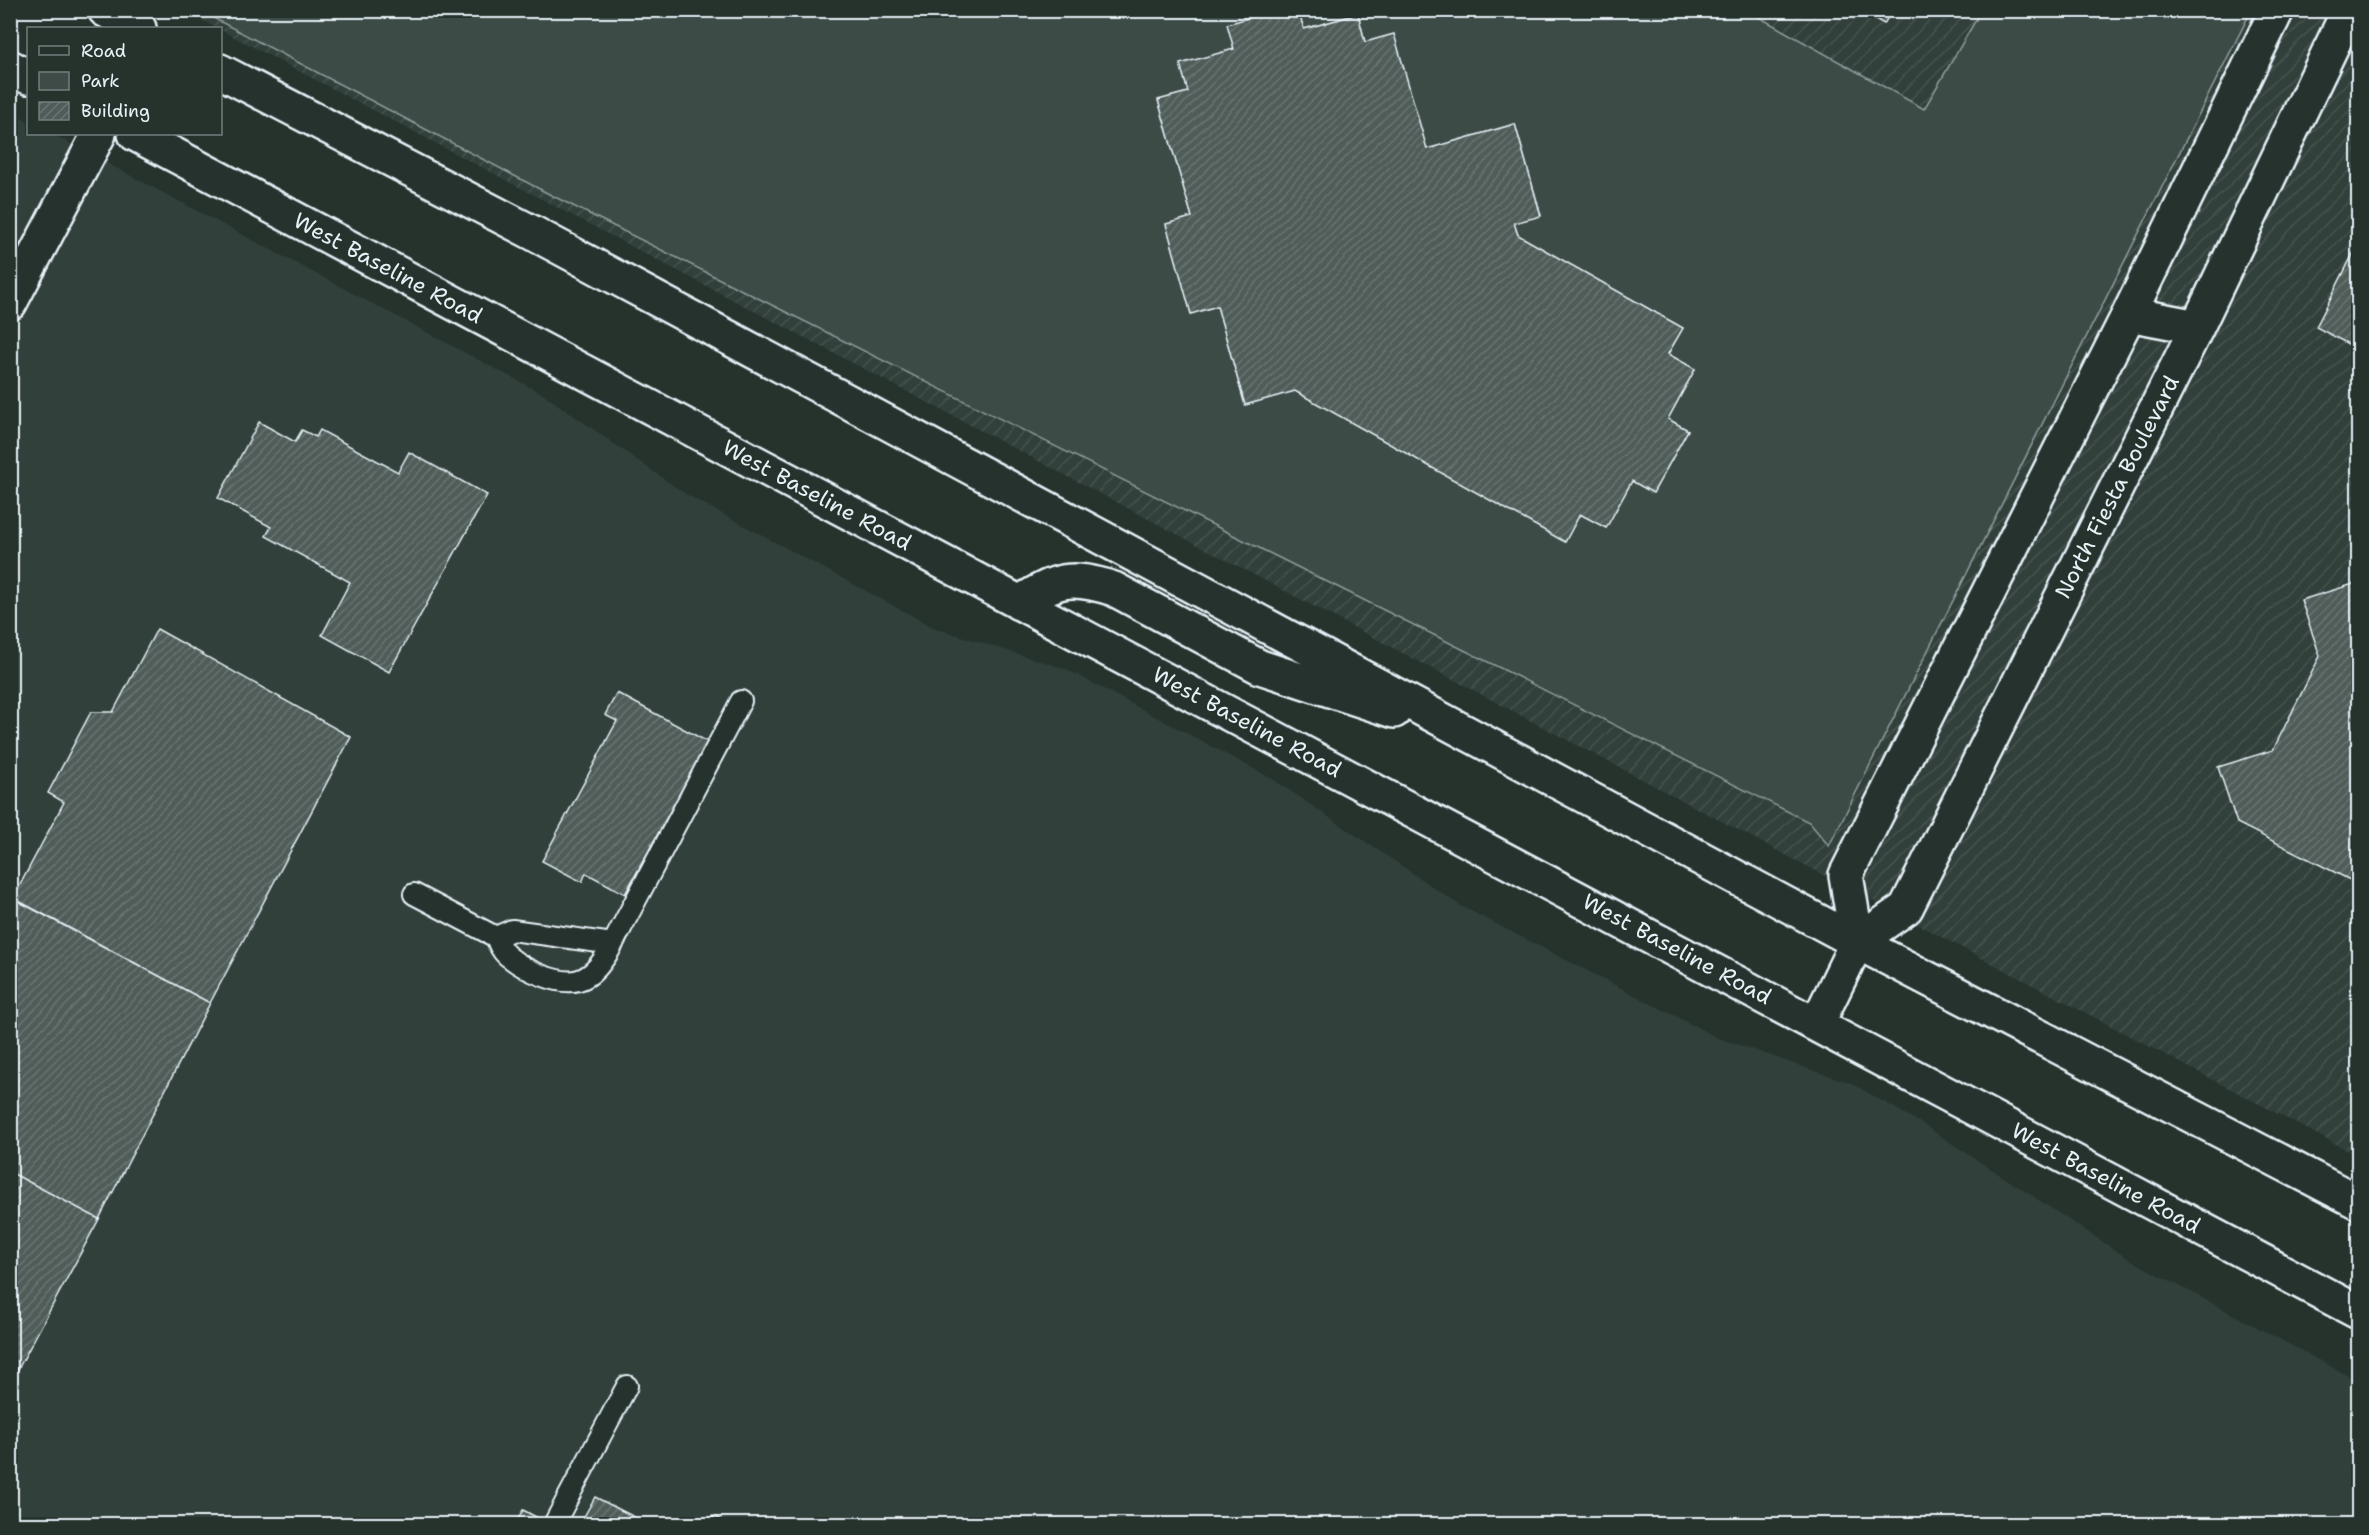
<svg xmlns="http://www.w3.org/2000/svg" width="2369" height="1535" font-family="'Shantell Sans',sans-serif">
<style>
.built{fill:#333f3a}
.industrial{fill:url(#industrial-furrows)}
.park{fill:#3e4b47;stroke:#939ea0;stroke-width:1.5}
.building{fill:url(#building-hatch);stroke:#e8f1f8;stroke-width:1.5}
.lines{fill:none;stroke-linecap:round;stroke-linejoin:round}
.lane-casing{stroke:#e8f1f8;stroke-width:24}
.street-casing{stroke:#e8f1f8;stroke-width:38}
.secondary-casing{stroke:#e8f1f8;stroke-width:38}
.primary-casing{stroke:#e8f1f8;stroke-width:38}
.lane{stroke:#26332d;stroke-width:20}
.street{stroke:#26332d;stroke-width:33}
.secondary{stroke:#26332d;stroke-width:33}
.primary{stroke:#26332d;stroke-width:33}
.labels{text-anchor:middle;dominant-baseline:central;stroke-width:6;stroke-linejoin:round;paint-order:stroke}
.street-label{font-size:22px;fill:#e8f1f8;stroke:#26332d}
</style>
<defs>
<pattern id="industrial-furrows" width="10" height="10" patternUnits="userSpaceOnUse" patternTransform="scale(1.5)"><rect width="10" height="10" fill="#333f3a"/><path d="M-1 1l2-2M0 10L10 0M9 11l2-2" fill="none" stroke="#47524e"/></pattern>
<pattern id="building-hatch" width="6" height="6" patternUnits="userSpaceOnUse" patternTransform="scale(1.5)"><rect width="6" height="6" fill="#505c59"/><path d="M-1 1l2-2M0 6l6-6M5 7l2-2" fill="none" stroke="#697472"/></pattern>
</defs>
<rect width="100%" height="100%" fill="#26332d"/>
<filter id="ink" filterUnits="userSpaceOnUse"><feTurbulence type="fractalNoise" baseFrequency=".0167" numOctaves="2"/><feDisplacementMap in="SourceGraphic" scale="12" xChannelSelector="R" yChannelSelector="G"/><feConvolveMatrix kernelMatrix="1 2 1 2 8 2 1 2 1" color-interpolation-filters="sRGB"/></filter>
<g filter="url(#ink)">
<path class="built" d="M10,112l18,9v13h24l491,260 144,101 248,133 131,41 205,109 190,128 257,132 133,45 68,39 210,137 229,122v143h-2347z"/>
<path class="industrial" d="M185,11h2173v1145l-582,-306z"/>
<path class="park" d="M200,11h1076l-42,38 -53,15 7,28 -30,8 34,117 -26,7 25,89 26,-7 28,99 50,-14 270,151 15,-28 26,14 26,-47 21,12 35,-63 -20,-11 27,-50 -27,-15 15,-26 -165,-93 -4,-12 27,-8 -26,-91 -88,25 -62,-107 -7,-28 -54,15 -6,-18h450l176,98 57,-98h270l-422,835 -20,-24 -1258,-627z"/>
<path class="building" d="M1276,10h22l6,19 54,-15 7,28 29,-8 33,115 88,-25 26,92 -27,7 4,12 165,93 -15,26 27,15 -27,50 20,11 -35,63 -21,-12 -26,47 -26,-14 -15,28 -270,-151 -50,14 -28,-99 -26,8 -25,-90 26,-7 -34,-117 30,-8 -8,-28 54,-15 -7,-25z
M1859,10h33l-8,14z
M2358,244v85l-8,16 -34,-18z
M259,422l36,20 7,-12 14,7 4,-7 78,42 11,-20 78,43 -98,177 -67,-37 28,-53 -84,-46 5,-9 -53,-29z
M2358,579v305l-121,-61 -19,-56 55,-17 47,-94 -19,-56 56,-17z
M157,629l194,108 -141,266 -197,-105 51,-96 -16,-9 43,-81h22z
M617,693l91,49 -83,152 -39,-21 -4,9 -40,-21 75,-140 -12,-6z
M10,897l200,106 -111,216 -89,-47z
M10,1172l89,47 -89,165z
M595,1497l53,27h-68z
M523,1510l26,14h-34z
M713,1516l16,8h-21z"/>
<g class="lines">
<defs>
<path id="lane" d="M414,894l82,43c3,8 6,15 13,20 16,13 50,29 70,23 14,-4 23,-18 30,-29l132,-250
M496,937l16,-7 101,14
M554,1524l73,-138"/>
<path id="street" d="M10,303l89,-169"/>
<path id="secondary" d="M2129,314l68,13
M1857,942l-11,-67 283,-561 148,-304
M1817,1024l40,-82 49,-34 291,-581 152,-317"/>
<path id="primary" d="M105,10l34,18
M10,67l18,10
M220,71l315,163 1322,708 501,260
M135,134l2223,1178
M1019,603c38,-24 51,-28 95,-14l146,78 134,44"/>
</defs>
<use href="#lane" class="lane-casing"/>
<use href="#street" class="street-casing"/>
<use href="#secondary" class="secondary-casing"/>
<use href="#primary" class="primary-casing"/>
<use href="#lane" class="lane"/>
<use href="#street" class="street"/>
<use href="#secondary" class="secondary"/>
<use href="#primary" class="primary"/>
</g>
</g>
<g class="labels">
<g class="street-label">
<text transform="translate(388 268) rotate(28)">West Baseline Road</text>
<text transform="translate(2117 487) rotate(-63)">North Fiesta Boulevard</text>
<text transform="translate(817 495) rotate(28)">West Baseline Road</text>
<text transform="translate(1247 722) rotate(28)">West Baseline Road</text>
<text transform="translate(1677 949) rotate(28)">West Baseline Road</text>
<text transform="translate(2106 1178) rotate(28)">West Baseline Road</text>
</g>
</g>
<rect width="2369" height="1535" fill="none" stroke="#26332d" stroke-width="36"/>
<rect x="18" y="18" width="2333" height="1499" fill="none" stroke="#e8f1f8" stroke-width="2" filter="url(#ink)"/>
<rect x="27" y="27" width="195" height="108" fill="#26332d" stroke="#747f7e" stroke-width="1.5"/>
<rect x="39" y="46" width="30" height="9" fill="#26332d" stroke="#747f7e" stroke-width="1.5"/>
<text x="81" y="57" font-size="18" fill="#e8f1f8">Road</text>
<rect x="39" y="72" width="30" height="18" fill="#3e4b47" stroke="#747f7e" stroke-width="1.5"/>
<text x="81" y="87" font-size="18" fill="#e8f1f8">Park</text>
<rect x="39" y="102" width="30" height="18" fill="url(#building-hatch)" stroke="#747f7e" stroke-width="1.5"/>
<text x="81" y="117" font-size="18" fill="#e8f1f8">Building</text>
</svg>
